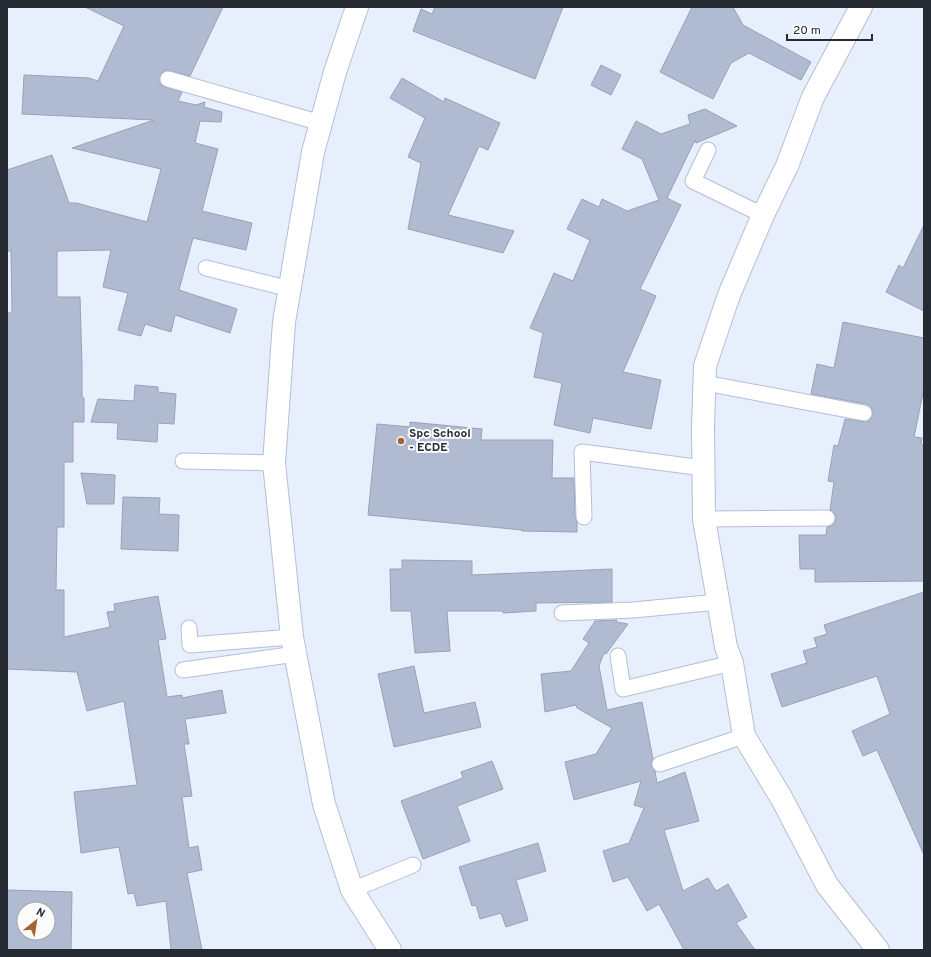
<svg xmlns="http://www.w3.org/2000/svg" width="931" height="957" font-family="Overpass,sans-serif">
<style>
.building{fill:#b0bbd2;stroke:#97a2b8;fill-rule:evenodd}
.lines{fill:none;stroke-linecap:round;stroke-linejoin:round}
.lane-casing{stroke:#b4bfd6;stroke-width:17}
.street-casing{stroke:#b4bfd6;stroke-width:24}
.lane{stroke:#fff;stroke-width:15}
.street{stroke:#fff;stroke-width:22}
.poi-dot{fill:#a56230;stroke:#fbfbfb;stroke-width:1.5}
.labels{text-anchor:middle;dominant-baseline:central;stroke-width:4;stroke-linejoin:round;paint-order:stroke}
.poi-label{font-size:12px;font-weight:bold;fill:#262a33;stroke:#fbfbfb;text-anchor:start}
</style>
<rect width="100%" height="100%" fill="#e7eefc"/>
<path class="building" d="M85,7h138l-33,69 -24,-6 -4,3 -3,4v4l2,4 4,2 17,5 -4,9 18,4 9,-3 -1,5 18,5 -1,10 -21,-1 -5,22 23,6 -16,62 50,12 -6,27 -53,-12 -14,52 58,19 -7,24 -55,-18 -4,17 -26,-8 -4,12 -23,-6 10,-37 -25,-6 8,-37 -54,1v46h23l2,68v32l2,1v24h-11v40h-9v65h-7l-1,63h8v47l46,-10 -3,-15 8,-1 -1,-7 44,-8 8,43 -8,1 9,57 15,-2v3l40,-8 4,23 -41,6 4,25h-5l8,52 -10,1 7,51 9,-2 4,24 -15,3 15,77h-31l-5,-49 -29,5 -3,-13 -6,1 -9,-47 -38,6 -7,-61 63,-7 -13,-84 -37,10 -10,-39 -70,-3v-356h5l-1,-62h-4v-81l45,-15 17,48h7l71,19 14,-53 -89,-21 82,-28 -132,-6 2,-39 65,3 9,3 26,-55z
M435,7h128l-28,72 -122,-48 8,-22 11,5z
M692,7h41l10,18 68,37 -10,18 -52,-27 -18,10 -18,36 -53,-27z
M601,65l20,10 -10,20 -20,-10z
M402,78l42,24 1,-4 55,25 -12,27 -9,-4 -31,69 66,16 -11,22 -95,-24 13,-66 -13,-6 17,-39 -35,-20z
M705,109l32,17 -41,17 -1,-3 -28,58 14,7 -41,84 16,7 -33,76 38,8 -10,49 -58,-11 -3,15 -36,-8 8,-42 -28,-6 9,-44 -13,-5 24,-55 19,8 17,-41 -23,-11 15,-30 17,8 3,-8 25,12 32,-11 -17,-41 -20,-10 14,-28 25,13 29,-10 -2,-9z
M924,225v86l-38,-19 13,-27 4,3z
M843,322l81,16v50l-10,49 8,1 -1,6 3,1v136l-109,1v-13h-15l-1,-34h27l1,-8 5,-1 3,-4 1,-4 -1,-4 -5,-4 4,-28 -6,-1 6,-36 4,1 7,-27 22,3 4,-3 2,-5 -1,-4 -2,-4 -4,-2 -55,-10 6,-30 17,4z
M135,385l23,2v5l18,2 -2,30 -16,-1 -1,19 -40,-3 1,-16 -27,-1 7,-23 36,2z
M410,422l72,7 -1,11h72l-1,38h22l1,39 2,5v10l-55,-1v-1l-154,-15 9,-91 33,3z
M81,473l34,2 -1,29h-27z
M123,497l37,1 -1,16 20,1 -1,36 -57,-2z
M402,560l70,1v14l140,-6v33l-76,1v8l-33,2v-2h-56l3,40 -35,2 -4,-42h-20l-1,-42h12z
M924,592v263l-47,-105 -14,6 -11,-25 38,-17 -13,-38 -95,31 -11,-33 36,-11 -4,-12 14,-4 -3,-9 13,-4 -3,-9z
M617,620l-1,2 12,2 -22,30 -2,-1 -5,13 8,44 35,-8 11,57 -2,7 4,5 2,12 28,-11 14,49 -35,9 19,61 25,-13 8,13 12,-7 19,33 -11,6 19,27h-71l-25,-46 -12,7 -19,-34 -15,5 -10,-31 26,-8 15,-35 -10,-3 7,-24 -67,19 -9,-38 31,-8 16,-26 -35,-20 -1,-3 -31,7 -4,-38 30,-3 18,-28 -6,-4 12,-18z
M414,666l10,47 51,-11 6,25 -87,20 -16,-73z
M492,761l11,28 -46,17 13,35 -47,18 -22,-58 62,-23 -2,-6z
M538,843l8,28 -30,9 12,40 -22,7 -5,-14 -21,6 -4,-14 -4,1 -13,-39z
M7,890l65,2 -1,58h-64zM24,909h24v24h-24z"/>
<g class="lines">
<defs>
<path id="lane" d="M168,79l153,44
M708,150l-15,31 70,34
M206,268l84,21
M705,383l159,30
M183,461l91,2
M584,517l-2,-65 121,16
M704,519l123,-1
M562,613l71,-3 85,-8
M189,628l1,17 102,-8
M618,656l5,33 109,-26
M183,670l113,-16
M660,764l84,-28
M352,890l61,-25"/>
<path id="street" d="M357,7l-22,65 -22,80 -29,170 -10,141 18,174 32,167 28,86 38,60
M861,7l-48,90 -26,69 -24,49 -34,80 -24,71 -2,61 1,92 22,128 6,16 12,73 38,63 45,86 51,65"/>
</defs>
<use href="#lane" class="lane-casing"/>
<use href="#street" class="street-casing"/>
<use href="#lane" class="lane"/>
<use href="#street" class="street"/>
</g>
<circle class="poi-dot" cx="401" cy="441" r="4"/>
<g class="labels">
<g class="poi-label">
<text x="409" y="434">Spc School<tspan x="409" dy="14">- ECDE</tspan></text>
</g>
</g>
<rect width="931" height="957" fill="none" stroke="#262a33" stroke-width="16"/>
<g transform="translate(36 921) rotate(30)"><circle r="19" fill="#fbfbfb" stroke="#a6a7ab"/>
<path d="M0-3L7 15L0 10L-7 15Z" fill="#a56230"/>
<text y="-6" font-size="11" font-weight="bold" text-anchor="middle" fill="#262a33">N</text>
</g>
<path d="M787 34v6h85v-6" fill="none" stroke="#262a33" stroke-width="2"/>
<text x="793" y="34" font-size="12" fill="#262a33" stroke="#fbfbfb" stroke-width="3" paint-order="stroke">20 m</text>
</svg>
